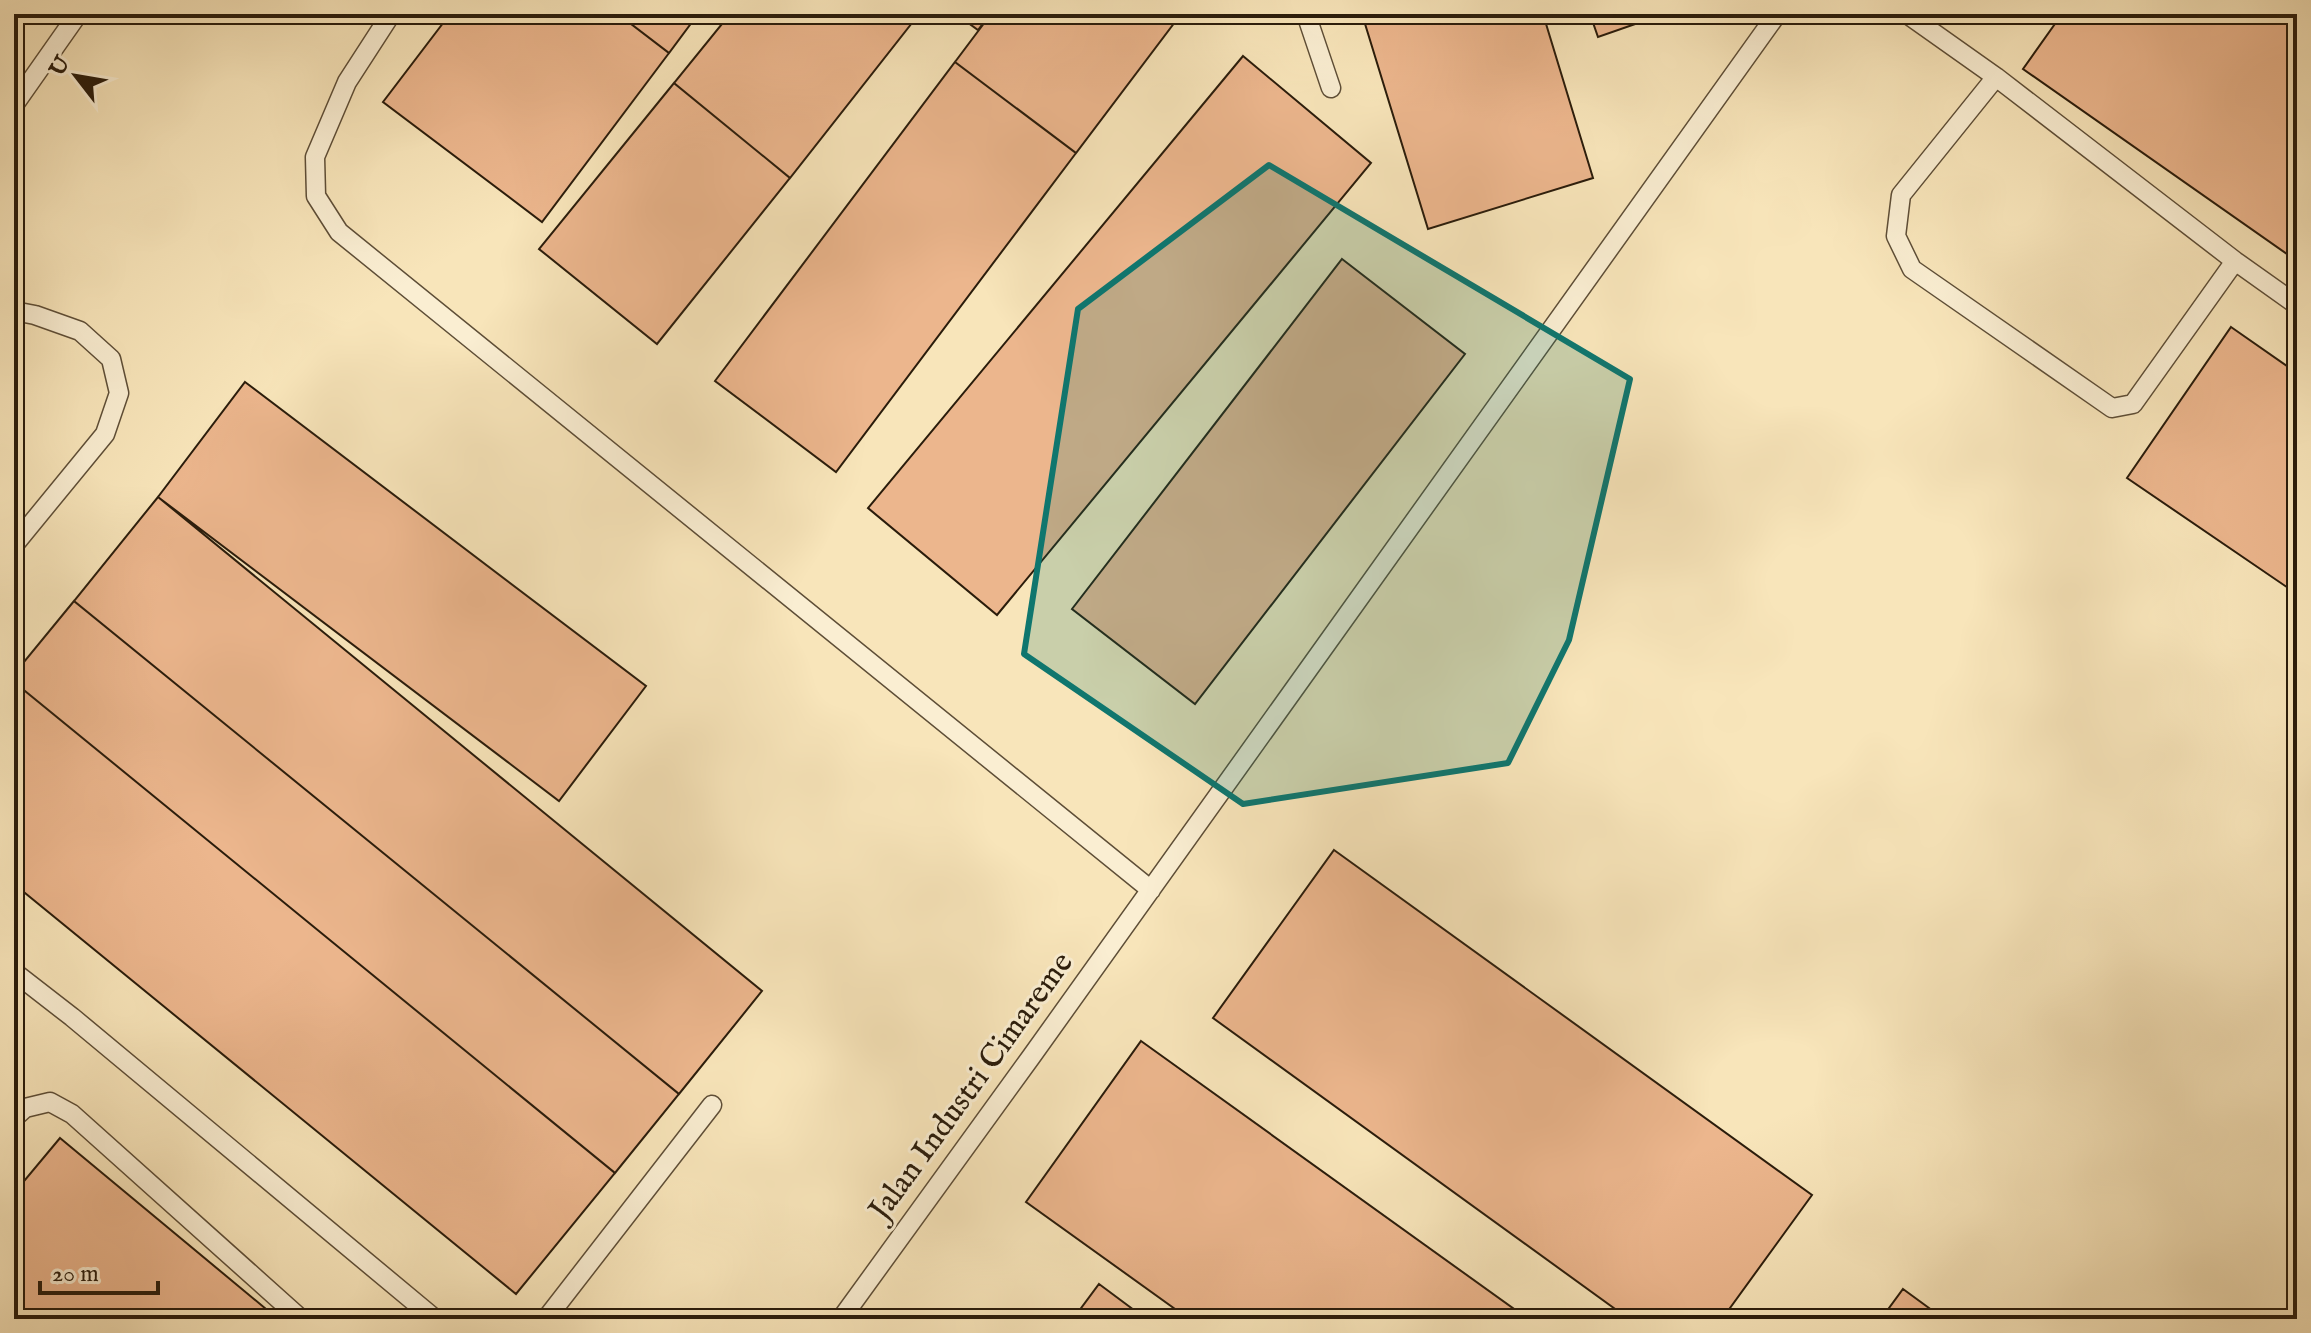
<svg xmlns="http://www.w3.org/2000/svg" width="2311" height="1333" font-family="'IM FELL English',serif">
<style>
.building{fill:#ecb68d;stroke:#2a1c0b;stroke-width:2}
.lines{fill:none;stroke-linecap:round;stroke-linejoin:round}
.service-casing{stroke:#5e4e37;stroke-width:21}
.service{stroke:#faeed2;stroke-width:18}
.marked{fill:#0f766e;fill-opacity:0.2;stroke:#0f766e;stroke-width:6;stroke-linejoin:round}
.labels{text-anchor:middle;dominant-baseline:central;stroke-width:6;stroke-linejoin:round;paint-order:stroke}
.street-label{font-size:32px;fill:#2a1c0b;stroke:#faeed2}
</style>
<rect width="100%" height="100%" fill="#f8e5ba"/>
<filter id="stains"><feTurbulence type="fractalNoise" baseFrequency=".0025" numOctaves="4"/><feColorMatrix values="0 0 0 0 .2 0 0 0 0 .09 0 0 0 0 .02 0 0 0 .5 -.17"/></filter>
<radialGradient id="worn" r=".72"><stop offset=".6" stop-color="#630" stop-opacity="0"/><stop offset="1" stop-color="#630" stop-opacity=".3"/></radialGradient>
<path class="building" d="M450,14h168l51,39 -127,169 -159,-120z
M618,14h80l-29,39z
M730,14h189l-129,164 -116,-95z
M956,14h34l-12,16z
M991,14h190l-105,139 -121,-91z
M1362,14h181l50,164 -165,51z
M1590,14h74l-66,23z
M2062,14h235v247l-274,-192z
M1243,56l128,107 -374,452 -129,-107z
M955,62l121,91 -240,319 -121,-91z
M674,83l116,95 -133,166 -118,-95z
M1342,259l123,95 -270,350 -123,-95z
M2231,327l66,46v221l-170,-116z
M245,382l401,304 -87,115 -401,-304z
M158,497l604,494 -83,103 -605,-493z
M74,601l605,493 -64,79 -601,-491v-8z
M14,682l601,491 -99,121 -502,-410z
M1334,850l478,345 -90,124h-93l-416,-301z
M1141,1041l387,278h-339l-163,-117z
M60,1138l218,181h-246l-18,-15v-111z
M1099,1284l47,35h-73z
M1903,1289l41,30h-63z"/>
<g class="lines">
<defs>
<path id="service" d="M391,14l-44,68 -32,75 1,39 23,36 812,658
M1306,14l25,74
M1907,14l89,63 239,184 62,44
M1996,77l-95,118 -5,41 16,33 200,139 21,-4 102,-143
M14,105l64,-91
M14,311l21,4 45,16 31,28 8,34 -14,41 -91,111
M14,972l58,45 363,302
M14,1118l11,-10 25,-6 22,12 229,205
M546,1319l166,-214
M841,1319l190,-262 746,-1043"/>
</defs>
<use href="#service" class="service-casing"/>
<use href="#service" class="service"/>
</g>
<path class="marked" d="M1269,165l361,214 -61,261 -61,123 -265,41 -219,-150 54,-345z"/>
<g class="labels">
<g class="street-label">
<text transform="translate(972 1087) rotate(-54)">Jalan Industri Cimareme</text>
</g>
</g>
<rect width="2311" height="1333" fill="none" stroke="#f8e5ba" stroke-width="48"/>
<rect x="16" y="16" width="2279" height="1301" fill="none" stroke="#2a1c0b" stroke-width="4"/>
<rect x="24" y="24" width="2263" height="1285" fill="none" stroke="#2a1c0b" stroke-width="2"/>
<g transform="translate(76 76) rotate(301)" stroke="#faeed2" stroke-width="6" paint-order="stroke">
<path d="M0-6L14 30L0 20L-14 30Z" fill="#2a1c0b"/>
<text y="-12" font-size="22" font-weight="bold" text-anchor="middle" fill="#2a1c0b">U</text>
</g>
<path d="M40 1281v12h118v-12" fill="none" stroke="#2a1c0b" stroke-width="4"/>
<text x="52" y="1281" font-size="24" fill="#2a1c0b" stroke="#faeed2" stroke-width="6" paint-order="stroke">20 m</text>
<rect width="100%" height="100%" filter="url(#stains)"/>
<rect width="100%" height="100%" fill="url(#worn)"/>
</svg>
